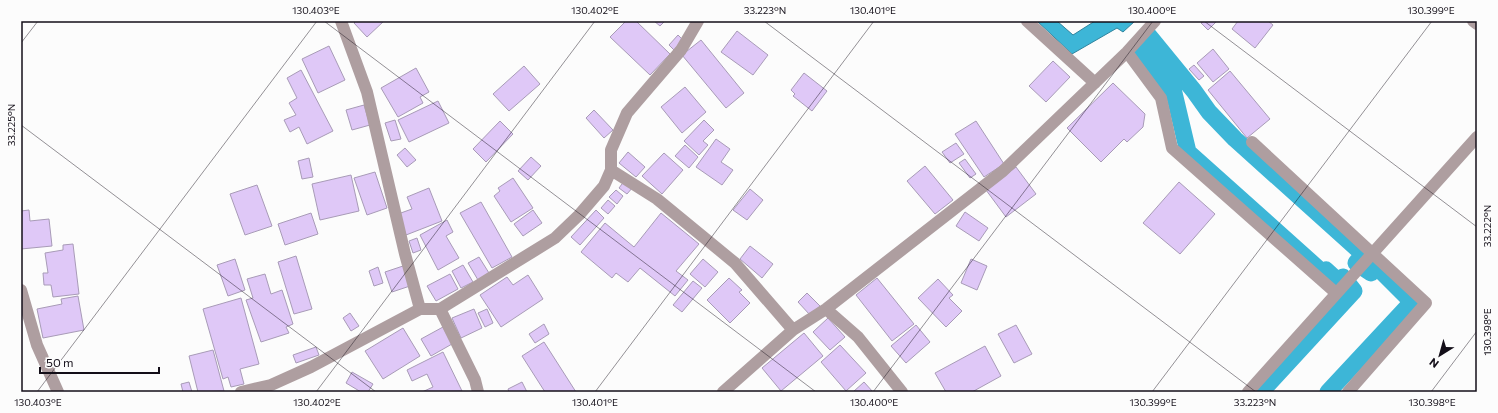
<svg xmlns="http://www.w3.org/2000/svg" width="1498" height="413" font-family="Commissioner,sans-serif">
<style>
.water{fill:#3db6d7;stroke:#30849e}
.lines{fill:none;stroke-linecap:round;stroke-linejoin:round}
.canal{stroke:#3db6d7;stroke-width:17}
.building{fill:#dfc8f7;stroke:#a89bb7}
.street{stroke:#ae9ea0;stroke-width:12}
.ticks{fill:none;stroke:#130e18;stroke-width:1;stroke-opacity:0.45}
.neatline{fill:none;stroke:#130e18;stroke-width:1.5}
.ticks-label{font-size:10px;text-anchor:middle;fill:#130e18}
</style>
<rect width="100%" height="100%" fill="#fcfcfc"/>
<path class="water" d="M1037,21h20l16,14 22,-14h40l-12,11 -6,-4 -45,26z"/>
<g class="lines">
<path class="canal" d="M1261,392l93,-101 -11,-14 -5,4 -12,-11 -4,2 -134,-120 -14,-59 -36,-46 11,-11 45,55 15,21 26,27 128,115 -7,9 15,10 5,-7 32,32 2,6 -82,88"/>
</g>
<path class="building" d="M356,21h28l-17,16 -13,-14z
M626,21h10l34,33 -20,21 -40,-38z
M654,21h11l-5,5z
M1204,21h13l-9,9 -7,-7z
M1238,21h30l5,4 -18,23 -23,-19z
M737,31l31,24 -15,20 -32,-23z
M678,35l5,5 -9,10 -5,-5z
M701,40l43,53 -18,15 -44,-53z
M329,46l16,34 -27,13 -16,-34z
M1213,49l16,20 -16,13 -16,-19z
M1053,61l17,16 -24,25 -17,-16z
M1194,65l10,11 -5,4 -10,-11z
M524,66l16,18 -31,27 -16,-17z
M416,68l13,24 -9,5 3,6 -25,14 -17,-29z
M301,70l32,61 -26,13 -8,-17 -9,5 -6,-12 12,-5 -7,-12 8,-5 -10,-20z
M1230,71l40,48 -23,19 -39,-48z
M804,73l23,18 -15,20 -19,-15 2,-2 -4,-4z
M1113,83l32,31 -2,13 -16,15 -3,-3 -23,23 -34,-34z
M685,87l21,25 -24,21 -21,-26z
M438,101l11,22 -40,19 -11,-22z
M364,105l6,20 -18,5 -6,-20z
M594,110l19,20 -9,8 -18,-20z
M395,120l6,19 -10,2 -6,-18z
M704,120l10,10 -11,11 5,4 -9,10 -15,-14z
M500,121l13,13 -27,28 -13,-13z
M976,121l28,43 -20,13 -29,-43z
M716,139l14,10 -9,13 12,8 -11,15 -26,-18z
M956,143l8,11 -14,9 -8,-11z
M685,145l13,12 -9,11 -14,-12z
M405,148l11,12 -9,7 -10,-12z
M628,152l17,15 -9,10 -17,-14z
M664,153l19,17 -21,24 -20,-18z
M531,157l10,9 -13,14 -10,-9z
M309,158l4,19 -11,2 -4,-18z
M965,159l11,15 -6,4 -11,-15z
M925,166l28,34 -18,14 -28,-33z
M1016,167l20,27 -30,23 -20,-27z
M375,172l12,36 -20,7 -13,-37z
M351,175l8,36 -39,9 -8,-36z
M513,178l20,30 -22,14 -17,-26 6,-5 -2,-3z
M625,180l8,7 -6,7 -8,-6z
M1179,182l36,32 -35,40 -37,-31z
M257,185l15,41 -27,9 -15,-41z
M429,188l13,33 -36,14 -8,-21 14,-5 -5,-12z
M750,189l13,11 -16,20 -14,-10z
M616,190l7,6 -6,8 -8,-7z
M608,200l7,6 -7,8 -7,-6z
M481,202l31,55 -20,11 -32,-55z
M29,210l1,11 19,-2 3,27 -31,3v-38z
M533,210l9,13 -19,13 -9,-12z
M596,210l8,8 -24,27 -9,-8z
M965,212l23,16 -9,13 -23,-15z
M311,213l7,21 -33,11 -7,-21z
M661,213l38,31 -23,27 12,9 -13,16 -35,-28 -12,14 -12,-9 -4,5 -31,-26 24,-29 29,24z
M447,220l6,12 -7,4 13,22 -21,12 -18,-35z
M417,238l4,12 -8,3 -4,-12z
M73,244l6,50 -26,3 -2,-12h-7l-1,-12h5l-3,-20 18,-3v-5z
M750,246l23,18 -11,14 -22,-19z
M296,256l16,53 -18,5 -16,-52z
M479,257l10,16 -11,7 -10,-17z
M235,259l10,31 -17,6 -11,-31z
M703,259l15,13 -13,15 -15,-13z
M971,259l16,7 -10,24 -16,-7z
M463,265l10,17 -12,6 -9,-17z
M403,266l7,20 -18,6 -7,-20z
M378,267l5,16 -9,3 -5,-15z
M265,274l6,20 11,-4 11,34 -7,3 3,6 -28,9 -15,-42 7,-2 -6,-19z
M450,274l8,15 -22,12 -9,-15z
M528,275l15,24 -42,28 -21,-32 27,-18 6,8z
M729,278l13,12 -3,2 11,11 -20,20 -23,-23z
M877,278l37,46 -22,17 -36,-46z
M938,279l15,16 -4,3 13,13 -16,16 -28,-29z
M693,281l9,7 -20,24 -9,-7z
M807,293l13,13 -10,9 -12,-13z
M78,296l6,34 -41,8 -6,-29 25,-5 -1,-5z
M241,298l18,66 -19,5 4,15 -13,3 -3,-10 -5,2 -20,-70z
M474,309l8,19 -21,10 -9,-20z
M487,309l6,14 -8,4 -7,-14z
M350,313l9,13 -8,5 -8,-13z
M828,318l17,19 -15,13 -17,-18z
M544,324l5,10 -14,9 -6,-9z
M916,325l14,17 -24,21 -15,-17z
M1016,325l16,29 -18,9 -16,-29z
M443,327l9,17 -21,12 -10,-17z
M403,328l17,28 -37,23 -18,-28z
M804,333l19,23 -42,35 -19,-23z
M544,342l32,50h-31l-23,-36z
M840,345l26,28 -20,18 -25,-29z
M985,346l16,30 -29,16h-26l-11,-19z
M316,347l3,8 -23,8 -3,-8z
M213,350l11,41 -26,1 -9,-36z
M443,352l19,39 -40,1 11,-5 -6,-13 -15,7 -5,-11z
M352,372l21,12 -5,8h-7l-15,-9z
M189,382l3,10h-9l-2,-8z
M522,382l5,10h-18l-1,-3z
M864,382l9,10h-20z"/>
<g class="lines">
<path class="street" d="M341,21l26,71 38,162 15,55
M1027,21l68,62
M1473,21l4,3
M1127,52l34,46 11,50 164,145
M1252,142l174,161 -78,89
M611,170l46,29 78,64 58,67
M21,290l16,55 21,47
M440,309l35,71 3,12
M826,309l32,28 44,55
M241,392l30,-7 40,-18 109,-58h20l115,-71 24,-23 25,-29 7,-16v-20l16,-37 54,-63 17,-29
M723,392l70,-62 33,-21 177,-138 124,-119 28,-31
M1248,392l229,-255"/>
</g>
<path class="ticks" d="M324,21l492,371M764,21l492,371M1204,21l273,206M21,43l17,-22M21,125l355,267M37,392l280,-371M316,392l279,-371M595,392l279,-371M873,392l280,-371M1152,392l280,-371M1431,392l46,-61"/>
<rect width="1498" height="413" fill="none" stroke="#fcfcfc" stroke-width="44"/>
<g transform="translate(1440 355) rotate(217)" stroke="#fcfcfc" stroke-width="3" paint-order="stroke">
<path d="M0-3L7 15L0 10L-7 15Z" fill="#130e18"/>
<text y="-6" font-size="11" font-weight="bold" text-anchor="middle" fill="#130e18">N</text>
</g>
<path d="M40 367v6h119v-6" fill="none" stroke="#130e18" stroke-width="2"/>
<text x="46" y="367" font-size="12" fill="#130e18" stroke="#fcfcfc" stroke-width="3" paint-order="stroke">50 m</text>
<rect x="22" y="22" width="1454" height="369" class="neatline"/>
<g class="ticks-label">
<text x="316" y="14">130.403°E</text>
<text x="595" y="14">130.402°E</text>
<text x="765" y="14">33.223°N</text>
<text x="873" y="14">130.401°E</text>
<text x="1152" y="14">130.400°E</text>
<text x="1431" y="14">130.399°E</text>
<text transform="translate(11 125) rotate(-90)" y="4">33.225°N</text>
<text transform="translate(1487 226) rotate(-90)" y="4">33.222°N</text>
<text transform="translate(1487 332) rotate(-90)" y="4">130.398°E</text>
<text x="38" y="406">130.403°E</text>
<text x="317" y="406">130.402°E</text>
<text x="595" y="406">130.401°E</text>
<text x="874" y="406">130.400°E</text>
<text x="1153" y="406">130.399°E</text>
<text x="1255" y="406">33.223°N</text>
<text x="1432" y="406">130.398°E</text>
</g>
</svg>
